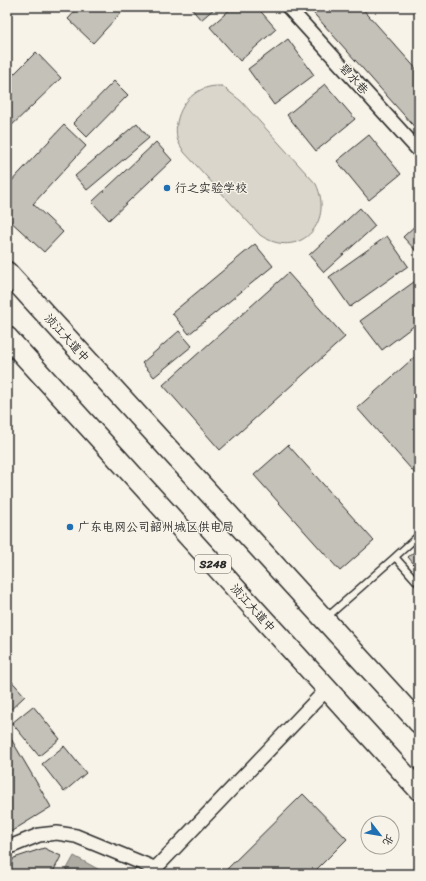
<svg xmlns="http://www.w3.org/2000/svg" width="426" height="881" font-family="Sriracha,'LXGW WenKai TC',sans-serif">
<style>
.green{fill:#dad6cc;stroke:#82807c}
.water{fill:#afaca4;stroke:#7a7874}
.building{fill:#c4c1b9;stroke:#2b2b2b}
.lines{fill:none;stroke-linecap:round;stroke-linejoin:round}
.service-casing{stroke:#2b2b2b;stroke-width:9}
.minor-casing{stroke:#2b2b2b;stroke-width:16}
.primary-casing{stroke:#2b2b2b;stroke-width:23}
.service{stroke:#f7f3e8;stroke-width:6}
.minor{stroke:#f7f3e8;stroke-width:13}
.primary{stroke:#f7f3e8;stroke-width:20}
.poi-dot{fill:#1f6fb2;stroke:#f7f3e8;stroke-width:1.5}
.labels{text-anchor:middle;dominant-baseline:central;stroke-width:3;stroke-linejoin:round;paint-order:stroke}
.shield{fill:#f7f3e8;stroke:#686764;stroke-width:1}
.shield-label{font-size:11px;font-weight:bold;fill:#2b2b2b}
.street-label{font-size:12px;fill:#2b2b2b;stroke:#f7f3e8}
.poi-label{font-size:12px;fill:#2b2b2b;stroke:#f7f3e8;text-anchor:start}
</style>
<rect width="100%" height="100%" fill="#f7f3e8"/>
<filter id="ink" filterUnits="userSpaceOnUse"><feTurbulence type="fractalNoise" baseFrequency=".025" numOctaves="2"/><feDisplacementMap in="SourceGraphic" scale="8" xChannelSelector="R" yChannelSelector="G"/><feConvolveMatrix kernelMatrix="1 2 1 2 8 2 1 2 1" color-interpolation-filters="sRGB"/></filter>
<g filter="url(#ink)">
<path class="green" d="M222,86l19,15 75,83c19,40 -18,77 -56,51l-76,-83c-2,-4 -6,-9 -7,-14 -4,-22 10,-46 32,-51 4,-1 9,-1 13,-1z"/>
<path class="water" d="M74,856l33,18h-43z"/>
<path class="building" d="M79,7h47l-33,36 -25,-24z
M190,7h26l-15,13z
M233,7h24l19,22 -36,32 -30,-34z
M308,7h53l58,65v60z
M288,39l26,36 -40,30 -26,-36z
M36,52l25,26 -54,52v-49z
M114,81l14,14 -41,42 -14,-14z
M325,84l30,35 -39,32 -29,-36z
M137,123l12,15 -62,52 -12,-14z
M64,125l22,21 -53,58 30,28 -19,20 -37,-34v-32z
M369,135l32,39 -32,26 -32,-39z
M156,142l16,18 -63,60 -17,-18z
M360,208l15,18 -51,46 -15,-17z
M419,222v32l-16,-17z
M387,236l21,30 -58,41 -21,-30z
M255,244l18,22 -84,68 -17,-21z
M288,273l57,64 -125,113 -57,-65z
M418,279l1,43 -37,28 -22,-29z
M179,331l13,15 -38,31 -12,-14z
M419,353v125l-62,-70z
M288,445l86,96 -34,30 -86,-96z
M419,548v22l-11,-13z
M7,676l18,20 -18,17z
M33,706l27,33 -21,17 -27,-33z
M7,732l44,75 -44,27z
M64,746l22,27 -22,19 -22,-28z
M303,794l44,45 -35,35h-90z
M44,848l17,8 -9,18h-45v-4l7,-12z"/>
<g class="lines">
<defs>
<path id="service" d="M419,535l-24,22 24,27
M326,618l69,-61"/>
<path id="minor" d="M288,7l131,144
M7,848l32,-13 18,-2 19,3 78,32
M150,874l177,-185"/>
<path id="primary" d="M7,272l412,451
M7,337l412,453"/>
</defs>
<use href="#service" class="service-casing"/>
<use href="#minor" class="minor-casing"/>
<use href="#primary" class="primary-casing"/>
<use href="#service" class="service"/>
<use href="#minor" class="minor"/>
<use href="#primary" class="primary"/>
</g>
</g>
<g class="poi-dot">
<circle cx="167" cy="188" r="4"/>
<circle cx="70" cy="527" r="4"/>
</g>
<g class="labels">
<rect class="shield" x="195" y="555" width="36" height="18" rx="3"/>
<g class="shield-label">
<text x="213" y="564">S248</text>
</g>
<g class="street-label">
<text transform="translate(354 79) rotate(48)">碧水巷</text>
<text transform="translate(67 338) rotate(48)">浈江大道中</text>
<text transform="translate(253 608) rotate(48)">浈江大道中</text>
</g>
<g class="poi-label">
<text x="175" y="188">行之实验学校</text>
<text x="78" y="527">广东电网公司韶州城区供电局</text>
</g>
</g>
<rect width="426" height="881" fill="none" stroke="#f7f3e8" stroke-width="24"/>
<rect x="12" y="12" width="402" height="857" fill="none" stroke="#2b2b2b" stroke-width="1.5" filter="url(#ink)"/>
<g transform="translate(380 835) rotate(121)"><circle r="19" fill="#f7f3e8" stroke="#a5a39c"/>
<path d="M0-3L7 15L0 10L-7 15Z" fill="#1f6fb2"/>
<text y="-6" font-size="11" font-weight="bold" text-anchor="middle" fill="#2b2b2b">北</text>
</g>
</svg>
